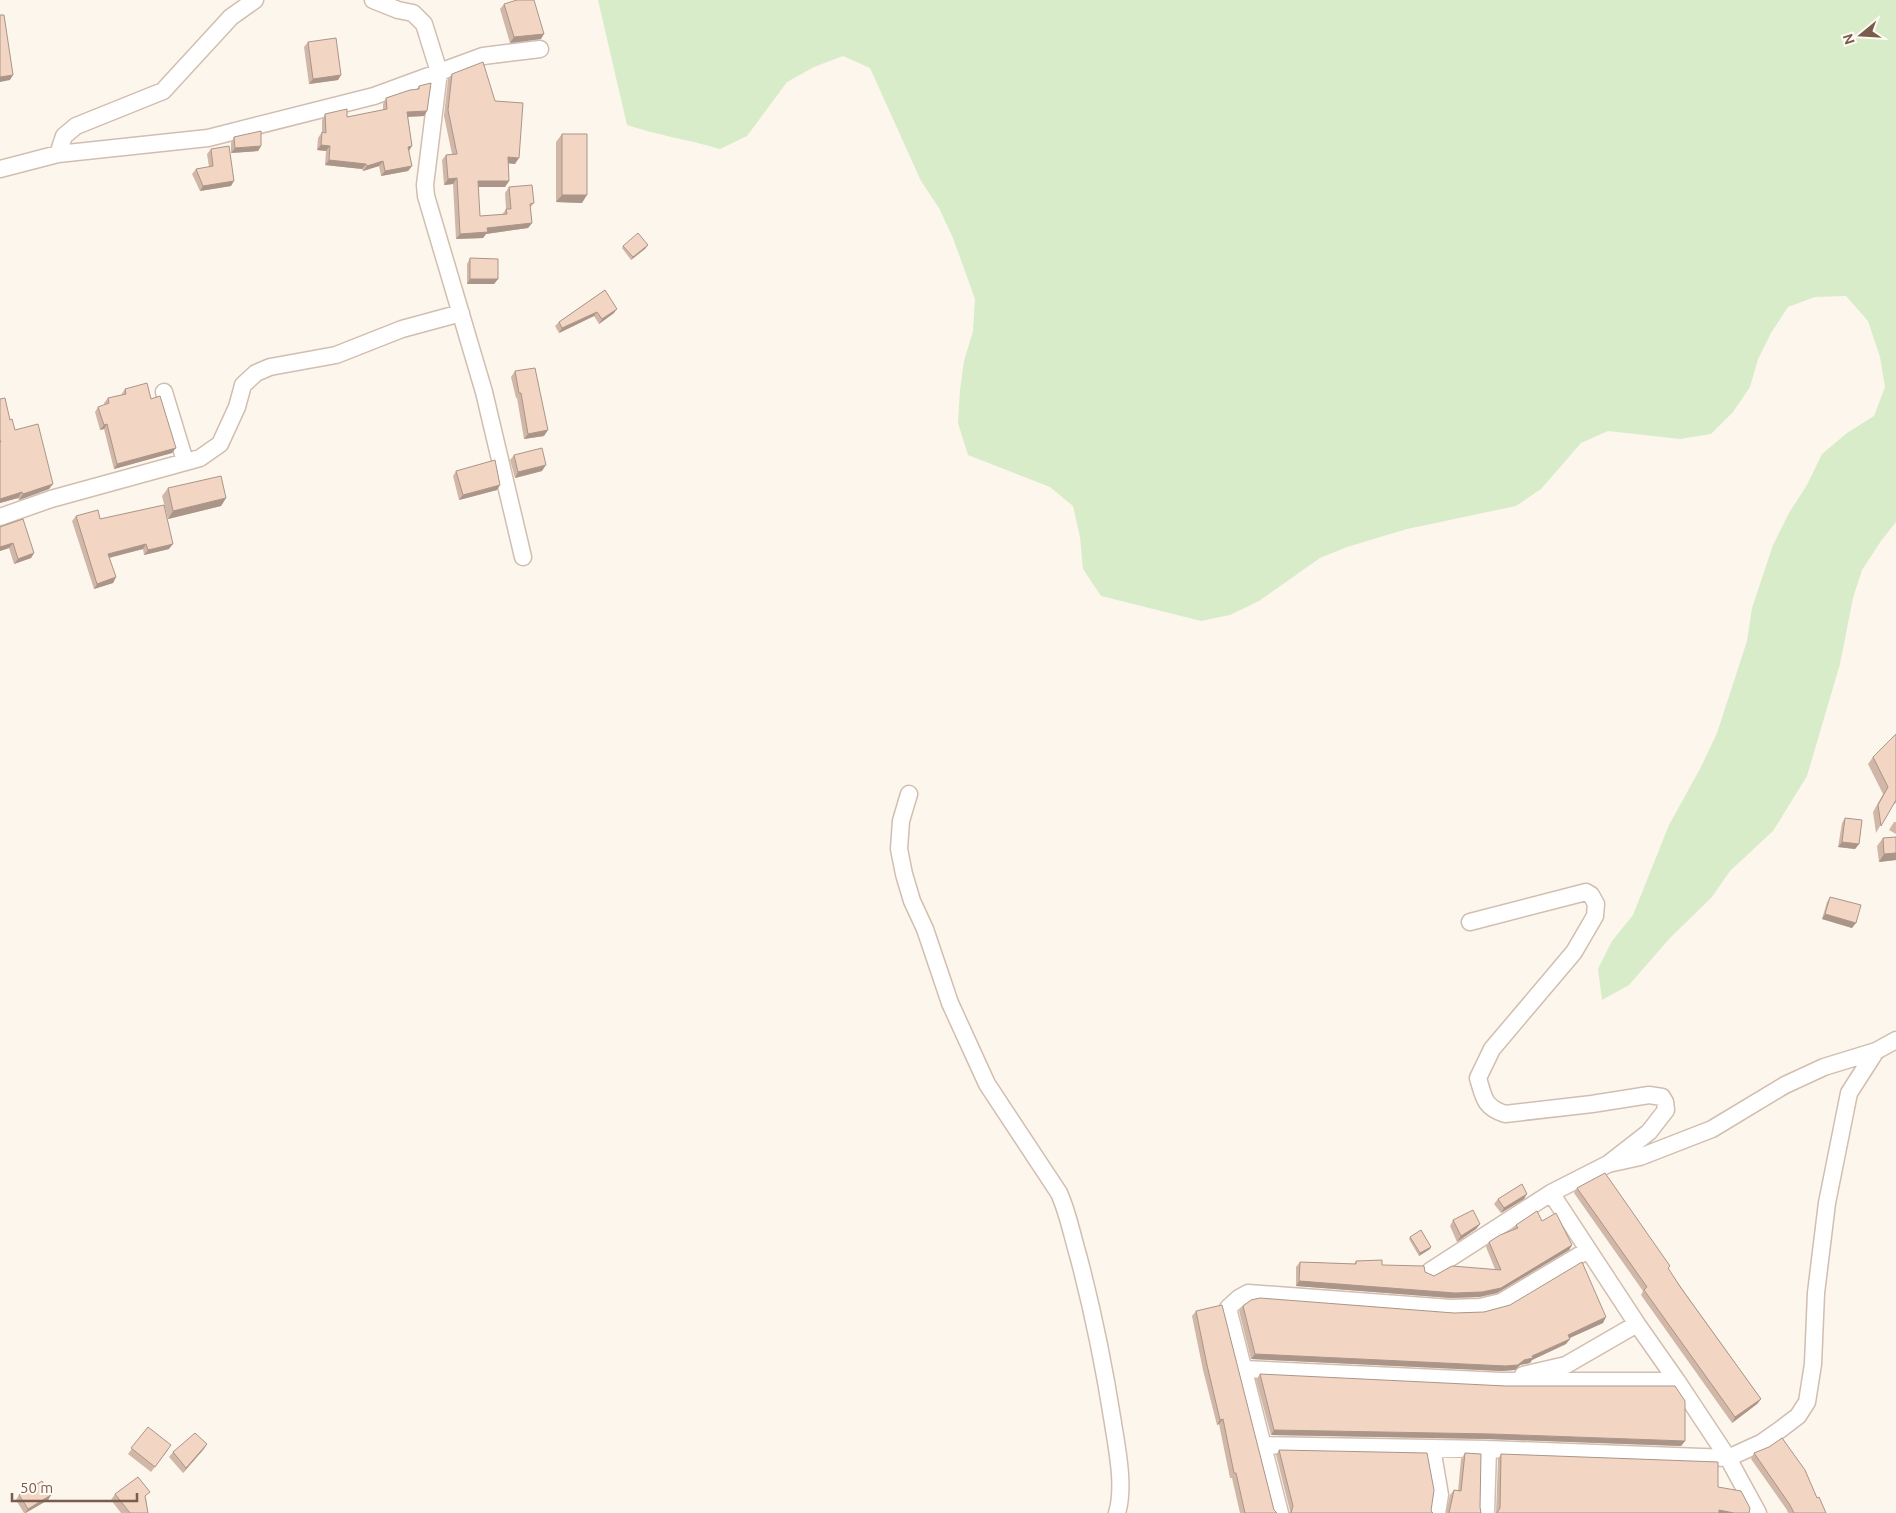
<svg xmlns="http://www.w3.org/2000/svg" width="1896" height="1513" font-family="Ubuntu,sans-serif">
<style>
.green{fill:#d8ecc9}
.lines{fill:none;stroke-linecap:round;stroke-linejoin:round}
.minor-casing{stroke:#d1beb0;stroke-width:19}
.minor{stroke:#fff;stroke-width:16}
.wall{fill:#d1b7a8}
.shaded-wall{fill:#aa9588}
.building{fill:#f3d5c3;stroke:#aa9588}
</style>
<rect width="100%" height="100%" fill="#fdf6ec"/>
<path class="green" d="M598,0h1298v522l-15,19 -19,29 -9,28 -13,66 -33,112 -34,55 -43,40 -18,26 -42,41 -41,47 -27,15 -4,-31 14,-28 21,-26 36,-90 32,-58 16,-34 30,-92 5,-33 21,-63 16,-32 18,-28 15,-31 25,-21 27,-17 11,-29 -5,-30 -12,-36 -22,-25 -31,1 -27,10 -17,26 -13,26 -8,28 -17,25 -22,22 -31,5 -72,-8 -27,12 -40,46 -25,17 -109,23 -60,18 -27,11 -61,43 -29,14 -29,6 -100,-25 -18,-27 -3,-32 -7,-31 -23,-19 -82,-32 -10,-32 2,-33 4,-29 9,-30 2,-32 -22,-61 -14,-30 -18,-27 -51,-113 -27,-12 -29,11 -27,15 -40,54 -27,13c-31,-9 -63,-14 -93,-24z"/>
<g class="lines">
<defs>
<path id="minor" d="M373,0l25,10 15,3 11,11 15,48 -14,113 1,11 58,196 39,165
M58,154l6,-18 12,-10 87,-35 68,-74 24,-17
M0,169l58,-15 150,-16 166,-42 109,-40 57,-7
M164,392l21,69
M0,517l51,-18 149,-41 20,-14 17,-37 6,-22 13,-12 14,-6 66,-12 66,-26 59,-16
M909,794l-8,27 -2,28 5,25 8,27 13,28 25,74 37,81 72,109c9,20 13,42 19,62 15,56 26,111 35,168 4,26 12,64 4,90
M1470,922l116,-30 5,3 5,9 -1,12 -21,36 -82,97 -14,29c6,20 6,29 27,36l87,-10 57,-9 13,2 3,5 1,8 -17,22 -41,32
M1551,1193l57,-29 32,-7 72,-28 73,-44 39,-18 52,-16 20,-11
M1430,1271l121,-78 86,131 40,57 51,77 30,55
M1244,1369l258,12h175
M1523,1375l43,-10 71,-41
M1262,1445l226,4 240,9 33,-15 20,-14 17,-13 9,-14 6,-38 3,-71 11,-90 22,-110 27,-42
M1432,1448l8,47 -3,18
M1280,1513l-52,-205 11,-10 9,-5 203,15 29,-1 21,-5 87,-52
M1486,1513l2,-64"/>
</defs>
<use href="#minor" class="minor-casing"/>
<use href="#minor" class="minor"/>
</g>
<path class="wall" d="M504,4l37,35 -31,4 -10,-34z
M308,42l33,33 -3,5 -29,4 -5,-37z
M452,74l63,90 -7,-1 1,18 -4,6h-27l2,29 22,-1 4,-6 -1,-16 4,-6 25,16 -4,5 2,15 -4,5 -42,6 -3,4 -27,1 -3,-55 -9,1 -2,-25 4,-5 6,-1 -8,-38 4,-37z
M419,86l5,30 -16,1v34l4,15 -4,5 -27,5 -2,-10 -16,5 -1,-2 -37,-4 1,-14 -9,-1 1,-12 4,-6v-12l3,-6 22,3 36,-7v-6l3,-6 31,-9z
M562,134l20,69 -26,-1v-60z
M234,137l27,9 -3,5 -27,2v-10z
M211,149l20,37 -31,5 -8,-17 4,-5 13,-2 -2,-13z
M623,246l23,2 -15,12 -9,-12z
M470,258l28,21 -4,5h-27v-20z
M605,290l9,23 -15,11 -5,-8 -35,17 -4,-7 4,-4z
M515,371l29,65 -20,3 -7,-41h-1l-5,-21z
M125,389l26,10 21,54 -58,16 -10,-40 -4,1 -5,-18 3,-5 7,-2 -1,-2 4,-5 13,-3z
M0,399l15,31 34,59 -30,11 -1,-2 -18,5z
M514,455l28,16 -27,7 -5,-18z
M456,471l41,19 -38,10 -6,-24z
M168,488l58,10 -5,8 -53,13 -6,-23z
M76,516l24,3 69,30 -25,6 -1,-6 -34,9 7,19 -3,6 -19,6 -22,-68z
M0,527l34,26 -3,5 -17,6 -5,-16 -9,3z
M1896,734v69l-4,2 -16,28 -3,-21 10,-18 -15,-30 5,-7z
M1845,818l14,26 -4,5 -17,-2 4,-24z
M1894,822h2v12l-7,-4z
M1896,837v23l-17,2 -2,-16 6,-8z
M1830,897l22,31 -30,-9 5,-17z
M1577,1188l93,78 -2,3 93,130 -4,5 -25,19 -91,-128 2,-4 -69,-98z
M1498,1199h26l-23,14 -7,-9z
M1453,1220l27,4 -4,5 -19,13 -7,-16z
M1542,1221l30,24 -3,5 -72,43 -18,4 -28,1 -155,-12v-19l4,-5 54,2 2,-3 69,11 9,4 61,-7 -9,-22 3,-5 23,-12 4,-5z
M1410,1237l20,12 -11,7 -10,-17z
M1243,1306l211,7 149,10 -33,15 -4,6 -34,16 -2,3 -10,2 -5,5 -13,1 -251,-12 -12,-48z
M1196,1311l78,199 3,3h-37l-8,-35h-2l-11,-54 -2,1 -14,-55 -11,-54z
M1260,1374l425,67 -4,5 -193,-7 -217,-4 -15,-55z
M148,1427l20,23 -17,22 -23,-18z
M207,1444l-24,29 -14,-16 4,-5z
M1279,1450l152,61 2,2h-144l1,-2 -14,-56z
M1465,1453l16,60h-35l4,-18 4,-5 4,1 3,-32z
M1754,1453l63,45 9,15h-38l-1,-3 -36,-51z
M1501,1454l217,33 31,26h-253l2,-54z
M115,1494l31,4 2,15h-27l-10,-13z
M19,1495h32l-3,5 -22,13h-2l-8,-13z"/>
<path class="shaded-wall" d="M544,34l-3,5 -31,4 4,-6z
M13,75l-3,5 -10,2v-5z
M341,75l-3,5 -29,4 4,-5z
M427,111l-3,5 -21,1 4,-5z
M321,145l9,1 -4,5 -9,-1z
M261,146l-3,5 -27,2 4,-5z
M412,146l-3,5 -1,-4z
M508,157l11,1 -4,6 -11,-1z
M329,160l37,4 -4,5 -37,-4z
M383,161l-4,5 -16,5 4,-5z
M412,166l-4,5 -27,5 4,-5z
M457,178l-4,6 -9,1 4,-6z
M234,181l-3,5 -31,5 3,-5z
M478,181h31l-4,6h-31z
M562,195h25l-5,8 -26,-1z
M532,223l-4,5 -42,6 -3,4 -27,1 4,-5 27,-6z
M648,245l-2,3 -15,12 2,-3z
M470,279h28l-4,5h-27z
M617,309l-3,4 -15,11 3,-5z
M597,312l-3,4 -35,17 3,-5z
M107,424l-3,5 -4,1 4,-5z
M548,430l-4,6 -20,3 4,-5z
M176,448l-4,5 -58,16 3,-5z
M546,465l-4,6 -27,7 3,-6z
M53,484l-4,5 -30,11 4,-6z
M500,485l-3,5 -38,10 4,-5z
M22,492l-4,6 -18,5v-4z
M226,498l-5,8 -53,13 5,-8z
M13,543l-4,5 -9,3v-4z
M146,544l-3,5 -39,10 4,-5z
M173,544l-4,5 -25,6 4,-5z
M34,553l-3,5 -17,6 4,-5z
M116,577l-3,6 -19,6 3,-5z
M1842,842l17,2 -4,5 -17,-2z
M1896,853v7l-17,2 5,-8z
M1825,914l31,9 -4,5 -30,-9z
M1527,1194l-3,5 -23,14 3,-5z
M1480,1224l-4,5 -19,13 4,-6z
M1572,1245l-3,5 -72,43 -18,4 -28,1 -155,-12 3,-5 156,12z
M1431,1247l-1,2 -11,7 1,-3z
M1606,1317l-3,6 -38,17 3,-5z
M1570,1339l-4,5 -34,16 -2,3 -10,2 -5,5 -13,1 -251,-12 4,-5 269,6z
M1761,1399l-4,5 -25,19 3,-6z
M1223,1419l-4,5 -2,1 3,-5z
M1274,1430l218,4 193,7 -4,5 -193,-7 -217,-4z
M207,1444l-3,5 -21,24 3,-5z
M51,1495l-3,5 -23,13 3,-4z
M1719,1510l15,3h-17z"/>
<path class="building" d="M517,0h17l10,34 -30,3 -10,-33z
M0,15h4l9,60 -13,2z
M336,38l5,37 -28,4 -5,-37z
M483,62l12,39 28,2 -4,55 -11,-1 1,24h-31l2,35 27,-2 -1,-5h5l-2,-22 23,-2 2,18 -4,1 2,19 -45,5 1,4 -28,2 -3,-56 -9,1 -2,-24 11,-1 -9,-44 4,-36z
M431,83l-4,28 -20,1 5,34 -4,1 4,19 -27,5 -2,-10 -16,5 -1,-2 -37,-4 1,-14 -9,-1 1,-13 4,1 -1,-19 22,-5v8l40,-8 -1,-11 24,-8 9,-1v-3z
M261,131v15l-26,2 -1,-11z
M562,134h25v61h-25z
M229,146l5,35 -31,5 -7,-17 17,-3 -2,-17z
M638,233l10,12 -15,12 -10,-11z
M470,258l28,1v20h-28z
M605,290l12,19 -15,10 -5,-7 -35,16 -3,-6z
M535,368l13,62 -20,4 -7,-41h-2l-4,-22z
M147,383l4,16 9,-3 16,52 -59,16 -10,-40 -3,1 -6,-18 11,-4 -1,-5 18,-4 -1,-5z
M5,398l5,22 2,-1 3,11 23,-6 15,60 -30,10 -1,-2 -22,7v-57h1l-1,-2v-41z
M542,448l4,17 -28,7 -4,-17z
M495,460l5,25 -37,10 -7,-24z
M221,476l5,22 -53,13 -5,-23z
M164,505l9,39 -25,6 -2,-6 -38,10 8,23 -19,7 -21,-68 22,-6 2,9z
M23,519l11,34 -16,6 -5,-16 -13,4v-20z
M1896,734v66l-15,26 -3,-21 10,-18 -15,-30z
M1845,818l17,2 -3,24 -17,-2z
M1896,837v16l-12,1 -1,-16z
M1830,897l31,8 -5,18 -31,-9z
M1605,1173l65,93 -2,2 13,20 80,111 -26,18 -91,-127 3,-3 -70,-99z
M1522,1184l5,10 -23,14 -6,-9z
M1473,1210l7,14 -19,12 -8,-16z
M1537,1211l5,10 14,-8 16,32 -71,43 -19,4 -27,1 -156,-12 1,-19 56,2v-3l26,-1v5l42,1 1,6 9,4 18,-10 49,4 -12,-28 11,-7 18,-7 -2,-3z
M1421,1230l10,17 -11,6 -10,-16z
M1582,1262l24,55 -38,18 2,4 -38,17 1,2 -9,2 -6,5 -12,1 -251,-12 -12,-48 8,-6 9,-2 194,15 30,-1 26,-7z
M1222,1305l52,205 3,3h-32l-9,-40h-2l-11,-54 -3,1 -13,-55 -11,-54z
M1260,1374l246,12h169l10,15v40l-193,-7 -218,-4z
M148,1427l23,18 -16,22 -24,-19z
M195,1433l12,11 -21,24 -13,-16z
M1782,1438l23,32 12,28 2,-1 7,16h-32l-4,-8 -36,-52 15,-6z
M1279,1450l148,3 7,37 -3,21 2,2h-142l2,-7z
M1465,1453l16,1 -1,53 1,6h-32l5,-23 7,1z
M1501,1454l217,8v25l23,4 9,17 -1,5h-15l-15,-3v3h-222l3,-5z
M138,1477l12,15 -5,4 3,17h-18l-15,-19z
M42,1481l9,14 -23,14 -9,-14z"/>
<g transform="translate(1861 35) rotate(252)" stroke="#fffaf3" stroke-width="4" paint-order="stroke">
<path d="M0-4L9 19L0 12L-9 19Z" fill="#7a5c4d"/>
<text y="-8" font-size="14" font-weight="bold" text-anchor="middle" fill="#7a5c4d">N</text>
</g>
<path d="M12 1493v8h125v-8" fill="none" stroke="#7a5c4d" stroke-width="2.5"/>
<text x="20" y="1493" font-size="15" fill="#7a5c4d" stroke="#fffaf3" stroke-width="4" paint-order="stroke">50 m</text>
</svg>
